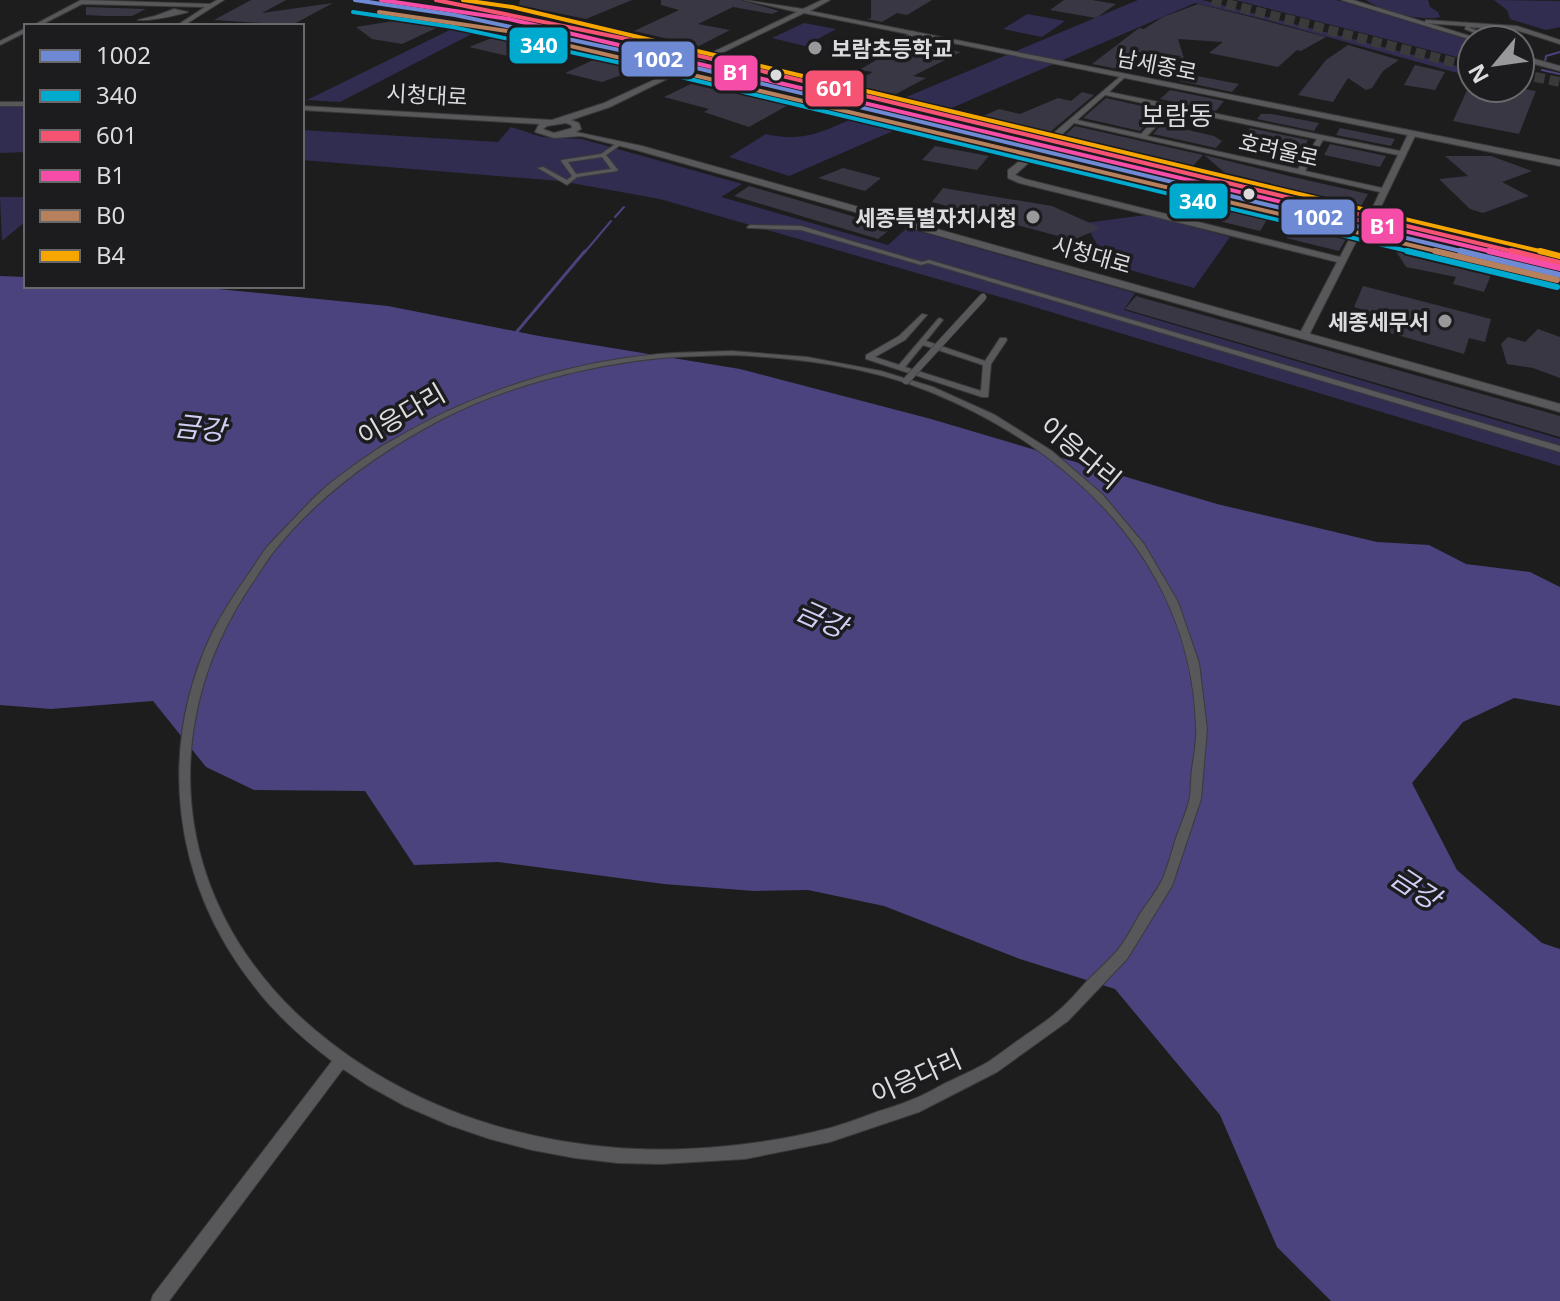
<svg xmlns="http://www.w3.org/2000/svg" width="1560" height="1301" font-family="'Noto Sans','Noto Sans KR',sans-serif">
<style>
.green{fill:#312d51}
.water{fill:#4a437d}
.lines{fill:none;stroke-linecap:round;stroke-linejoin:round}
.stream-far1{stroke:#4a437d;stroke-width:2}
.stream{stroke:#4a437d;stroke-width:3}
.building{fill:#393743}
.trunk-tunnel{stroke:#3a3a3b;stroke-width:10;stroke-dasharray:10 5;stroke-linecap:butt}
.pedestrian-casing{stroke:#3a3a3b;stroke-width:2}
.minor-casing{stroke:#3a3a3b;stroke-width:2}
.tertiary-casing{stroke:#3a3a3b;stroke-width:2}
.secondary-casing{stroke:#3a3a3b;stroke-width:2}
.pedestrian{fill:#58585a;fill-rule:evenodd}
.minor{fill:#58585a;fill-rule:evenodd}
.tertiary{fill:#58585a;fill-rule:evenodd}
.secondary{fill:#58585a;fill-rule:evenodd}
.pedestrian-bridge-casing{stroke:#3a3a3b;stroke-width:8;stroke-linecap:butt}
.pedestrian-bridge{stroke:#58585a;stroke-width:7}
.bus-1-far1-casing{stroke:#1c1c1f;stroke-width:7}
.bus-1-casing{stroke:#1c1c1f;stroke-width:10}
.bus-2-far1-casing{stroke:#1c1c1f;stroke-width:7}
.bus-2-casing{stroke:#1c1c1f;stroke-width:10}
.bus-3-far1-casing{stroke:#1c1c1f;stroke-width:7}
.bus-3-casing{stroke:#1c1c1f;stroke-width:10}
.bus-4-far1-casing{stroke:#1c1c1f;stroke-width:7}
.bus-4-casing{stroke:#1c1c1f;stroke-width:10}
.bus-5-far1-casing{stroke:#1c1c1f;stroke-width:7}
.bus-5-casing{stroke:#1c1c1f;stroke-width:10}
.bus-6-far1-casing{stroke:#1c1c1f;stroke-width:7}
.bus-6-casing{stroke:#1c1c1f;stroke-width:10}
.bus-1-far1{stroke:#6e8ad4;stroke-width:4}
.bus-1{stroke:#6e8ad4;stroke-width:6}
.bus-2-far1{stroke:#00a9ce;stroke-width:4}
.bus-2{stroke:#00a9ce;stroke-width:6}
.bus-3-far1{stroke:#f65372;stroke-width:4}
.bus-3{stroke:#f65372;stroke-width:6}
.bus-4-far1{stroke:#f54da8;stroke-width:4}
.bus-4{stroke:#f54da8;stroke-width:6}
.bus-5-far1{stroke:#b6815c;stroke-width:4}
.bus-5{stroke:#b6815c;stroke-width:6}
.bus-6-far1{stroke:#f7a600;stroke-width:4}
.bus-6{stroke:#f7a600;stroke-width:6}
.poi-dot{fill:#99999b;stroke:#1c1c1f;stroke-width:3}
.bus-dot{fill:#dcdcde;stroke:#1c1c1f;stroke-width:3}
.labels{text-anchor:middle;dominant-baseline:central;stroke-width:7;stroke-linejoin:round;paint-order:stroke}
.far-poi-label{font-size:22px;font-weight:bold;fill:#dcdcde;stroke:#1c1c1f;text-anchor:end}
.far-street-label{font-size:22px;fill:#dcdcde;stroke:#1c1c1f}
.far-quarter-label{font-size:26px;fill:#dcdcde;stroke:#1c1c1f}
.street-label{font-size:26px;fill:#dcdcde;stroke:#1c1c1f}
.water-label{font-size:28px;font-style:italic;fill:#cfcef5;stroke:#1c1c1f}
.line-badge{stroke:#1c1c1f;stroke-width:3}
.badge-label{font-size:22px;text-anchor:middle;font-weight:bold;fill:#fff}
</style>
<rect width="100%" height="100%" fill="#1d1d1e"/>
<path class="green" d="M1138,0h64l270,70v7l-209,-58 -68,-16 -255,110 -41,-13z
M1235,0h101l11,3 125,38v20z
M1366,0h62l2,7 8,5 2,5c-18,5 -60,-6 -74,-17z
M1494,0l66,1v26l-14,3 -36,-11 -3,-9z
M1027,14l38,7 -23,16 -39,-8z
M468,21l21,4 -149,77 -33,-2z
M804,23l32,6 -31,17 -33,-8z
M0,106l26,1v45l-26,1z
M865,113l44,11 -120,52 -60,-19 37,-23c40,10 64,-6 99,-21z
M511,127l31,10 40,2 160,45 -21,13 167,48 19,-17 228,65 -11,17 436,129v27l-546,-165 -354,-102 -100,-18 -258,-21v-30l196,12z
M0,197h26v24l-24,20z
M1146,215l84,22 -36,51 -86,-24 -23,-41z"/>
<path class="water" d="M0,276l26,1v9h162l200,20 151,30 201,33 191,50 286,85 160,38 52,3 37,19 64,8 30,15v119l-46,-8 -51,24 -51,61 45,87 85,73 18,6v352h-229l-54,-54 -57,-132 -105,-126 -95,-30 -136,-53 -76,-16 -54,1 -90,-7 -166,-22 -84,3 -49,-74 -111,-1 -48,-23 -53,-66 -102,8 -51,-4z"/>
<g class="lines">
<path class="stream-far1" d="M1545,62l1,-6 14,-4
M1542,70l18,4
M615,217l9,-10
M584,253l27,-32"/>
<path class="stream" d="M514,335l71,-84"/>
</g>
<path class="building" d="M251,0h35l-24,13 71,-10 -41,22 -78,-5z
M520,0h112l-46,19 -67,-14z
M661,0h80l38,11 -7,3 -39,-7 -35,17 32,6 -31,16 -65,-15 45,-21 -18,-5z
M871,0h61l-25,15 -10,-2 -15,9 -15,-3 4,-1z
M1064,0h28l24,4 -20,14 -46,-8z
M1198,4l57,14 71,19 -25,14 -4,-1 -19,17 -69,-14 14,-11 -45,-3 13,42 6,-5 42,8 -7,8 -53,-11 3,-3 -20,-4 19,-18 -42,-4 -21,17 -26,-5 47,-36 5,1 19,-12z
M86,7l60,2 -14,7h-27l-19,-1z
M406,16l41,7 -45,21 -30,-5 -16,-12 50,-8z
M507,32l62,13 -36,17 -64,-15z
M908,42l53,10 -48,24 13,2 -30,16 -48,-9 25,-13 -14,-2z
M1348,45l51,15 -16,11 -11,17 -6,2 -18,-12 -15,24 -35,-7 28,-35z
M613,55l39,9 -50,18 -37,-9 37,-17z
M1415,65l30,7 -10,18 -31,-5z
M726,82l39,9 32,9 -48,27 -45,-15 5,-3 -45,-12 27,-13 21,5z
M1468,88h51l17,3 -17,43 -66,-13z
M1170,90l54,11 -8,10 -56,-12z
M1082,92l12,3 -44,37 -67,-16 16,-7 21,5 38,-16 13,3z
M1106,98l54,12 -20,21 -57,-13z
M1261,114h11l47,9 -5,8 -57,-12z
M1162,124l52,12 8,5 -6,7 -63,-14z
M1075,126l128,29 -10,11 -128,-31z
M1250,128l58,12 -6,10 -48,-10 -8,-7z
M1340,128l55,11 -4,7 -55,-11z
M1330,144l56,12 -6,11 -56,-12z
M935,146l54,10 -12,14 -55,-10z
M1204,155l89,22 75,17 -7,12 -136,-33z
M1445,156h46l41,15 -30,11 27,14 -46,17 -13,-4 -31,-30 29,-3z
M843,168l38,10 -16,13 -47,-13z
M749,186l69,20 74,22 -14,11 -144,-43z
M943,188l109,18 49,22 -28,12 -141,-38z
M1198,196l73,17 -11,18 -74,-18z
M1297,219l53,13 -11,19 -53,-13z
M1389,240l106,25 -11,27 -31,-8 3,-7 -50,-10z
M1363,286l128,33 -6,23 -16,-4 -5,16 -109,-31 6,-14 -7,-2z
M1136,296l424,120v21l-435,-128z
M1538,329l22,8v41l-27,-10 -26,-4 -6,-20 7,-7 17,5z"/>
<g class="lines">
<path class="trunk-tunnel" d="M1212,0l260,67
M1520,74l40,8"/>
<defs>
<path id="pedestrian" d="M174,9l14,3c-15,4 -35,9 -50,8l17,-4z
M617,143l3,2 -1,1 -13,9 12,15 -1,1 -40,6 -10,8 -29,-17 5,-1 24,13 5,-4 -11,-15 1,-1 39,-6zM602,157l9,12 -35,5 -8,-12z
M750,225l51,1 121,36 7,-2 631,186v6l-632,-189 -7,2 -120,-35 -53,-2 -1,-1z
M922,314l5,1 -22,25 -30,17 24,8 39,-46 2,-1 3,2 -17,21 59,20 15,-23h6l1,2 -16,24 -3,33h-6l-116,-38v-4l33,-19zM923,345l60,20 -2,26 -76,-24z
M732,351l75,6 74,14 52,16 62,28 57,36 50,43 42,50 34,58 21,61 8,66 -6,70 -29,87 -45,73 -59,62 -71,51 -78,40 -89,30 -85,17 -84,5 -43,-1 -43,-5 -43,-8 -42,-11 -41,-14 -44,-19 -38,-21 -24,-16 -174,232h-18l2,-6 179,-234c-29,-22 -56,-46 -78,-75 -81,-102 -98,-235 -42,-353 10,-20 22,-38 35,-57 7,-9 13,-20 20,-29 7,-8 14,-15 21,-22 10,-10 19,-21 30,-31 17,-16 38,-30 58,-44 9,-6 21,-12 31,-18 77,-43 164,-70 252,-78 24,-2 49,-2 73,-3zM732,355c66,3 134,11 196,36 143,57 263,172 268,335 1,14 -2,29 -4,43 -1,9 -1,19 -2,28 -3,14 -9,27 -14,41 -4,13 -8,28 -13,40 -6,13 -16,25 -23,36 -7,12 -14,26 -23,37 -9,10 -20,20 -30,30 -9,10 -19,22 -30,31 -10,9 -23,17 -34,25 -12,8 -23,17 -35,25 -12,7 -26,13 -38,19 -13,6 -25,14 -39,19 -13,6 -27,9 -40,14 -13,5 -27,10 -41,14 -65,17 -144,25 -212,20 -119,-9 -234,-52 -322,-135 -123,-118 -140,-287 -45,-428 8,-11 15,-24 24,-35 45,-56 104,-98 167,-131 64,-33 147,-54 219,-61 23,-2 47,-2 71,-3z"/>
<path id="minor" d="M81,0l129,4 7,-4h7l-41,26h-7l29,-19 -123,-3 -43,22h-7z
M1426,20l91,6 43,14v4l-44,-14 -48,-3 31,13h-8l-26,-11 1,-3 -42,-3z
M26,28v4l-26,13v-4z
M914,31l2,3 -24,14 -5,-1z
M1520,50l10,9v2h-4l-6,-5z
M1123,74l2,3 -16,15 291,59 9,-19 7,2 -39,81 -4,2 -4,-2 11,-23 -306,-69 -19,18h-6v-4zM1105,95l61,13 -25,26 -64,-14zM1173,109l144,30 -19,30 -151,-33zM1323,140l75,15 -16,33 -77,-17z
M1036,148l7,2 -28,25 10,4 315,78 17,-33 7,2 -55,109 -5,3 -5,-3 38,-73 -318,-79 -11,-5v-8z"/>
<path id="tertiary" d="M352,0l103,13 233,51 109,-52 -53,-12 59,9 19,-9h8l-20,11 750,149v6l-756,-153 -109,53 865,206v6l-871,-210 -79,39 -39,13 8,3 2,6 -5,3 66,14 918,258v8l-924,-262 -55,-14 -27,2 -19,-6 4,-8 -237,-14v-4l250,14 52,-17 78,-36 -227,-50zM566,123l5,2 1,3 -18,5 -11,-4 4,-3z
M0,102h26v4h-26z
M1031,136h21l19,10 -4,3 -16,-7 -23,-1 -1,-2z
M1333,207l43,6 33,14 -5,3 -33,-12 -41,-6v-4z"/>
<path id="secondary" d="M1341,0h12l130,40h-11z
M1520,55l40,11v5l-40,-11z"/>
</defs>
<use href="#pedestrian" class="pedestrian-casing"/>
<use href="#minor" class="minor-casing"/>
<use href="#tertiary" class="tertiary-casing"/>
<use href="#secondary" class="secondary-casing"/>
<use href="#pedestrian" class="pedestrian"/>
<use href="#minor" class="minor"/>
<use href="#tertiary" class="tertiary"/>
<use href="#secondary" class="secondary"/>
<defs>
<path id="pedestrian-bridge" d="M906,381l77,-84"/>
</defs>
<use href="#pedestrian-bridge" class="pedestrian-bridge-casing"/>
<use href="#pedestrian-bridge" class="pedestrian-bridge"/>
<defs>
<path id="bus-1-far1" d="M355,0l100,15 183,39 831,199"/>
<path id="bus-1" d="M1460,251l100,24"/>
<path id="bus-2-far1" d="M353,12l100,15 182,39 781,187"/>
<path id="bus-2" d="M1407,251l150,36"/>
<path id="bus-3-far1" d="M436,0l205,42 878,211"/>
<path id="bus-3" d="M1511,251l49,12"/>
<path id="bus-4-far1" d="M381,0l128,19 988,234"/>
<path id="bus-4" d="M1489,251l71,17"/>
<path id="bus-5-far1" d="M379,12l128,19 937,222"/>
<path id="bus-5" d="M1435,251l122,29"/>
<path id="bus-6-far1" d="M463,0l49,7 1036,246"/>
<path id="bus-6" d="M1540,251l20,5"/>
</defs>
<use href="#bus-1-far1" class="bus-1-far1-casing"/>
<use href="#bus-1" class="bus-1-casing"/>
<use href="#bus-2-far1" class="bus-2-far1-casing"/>
<use href="#bus-2" class="bus-2-casing"/>
<use href="#bus-3-far1" class="bus-3-far1-casing"/>
<use href="#bus-3" class="bus-3-casing"/>
<use href="#bus-4-far1" class="bus-4-far1-casing"/>
<use href="#bus-4" class="bus-4-casing"/>
<use href="#bus-5-far1" class="bus-5-far1-casing"/>
<use href="#bus-5" class="bus-5-casing"/>
<use href="#bus-6-far1" class="bus-6-far1-casing"/>
<use href="#bus-6" class="bus-6-casing"/>
<use href="#bus-1-far1" class="bus-1-far1"/>
<use href="#bus-1" class="bus-1"/>
<use href="#bus-2-far1" class="bus-2-far1"/>
<use href="#bus-2" class="bus-2"/>
<use href="#bus-3-far1" class="bus-3-far1"/>
<use href="#bus-3" class="bus-3"/>
<use href="#bus-4-far1" class="bus-4-far1"/>
<use href="#bus-4" class="bus-4"/>
<use href="#bus-5-far1" class="bus-5-far1"/>
<use href="#bus-5" class="bus-5"/>
<use href="#bus-6-far1" class="bus-6-far1"/>
<use href="#bus-6" class="bus-6"/>
</g>
<g class="poi-dot">
<circle cx="815" cy="48" r="8"/>
<circle cx="1033" cy="217" r="8"/>
<circle cx="1445" cy="321" r="8"/>
</g>
<g class="bus-dot">
<circle cx="776" cy="75" r="7"/>
<circle cx="1249" cy="194" r="7"/>
</g>
<g class="labels">
<g class="far-poi-label">
<text x="831" y="48" text-anchor="start">보람초등학교</text>
<text x="1017" y="217">세종특별자치시청</text>
<text x="1429" y="321">세종세무서</text>
</g>
<g class="far-street-label">
<text transform="translate(1157 64) rotate(11)">남세종로</text>
<text transform="translate(427 94) rotate(3)">시청대로</text>
<text transform="translate(1279 149) rotate(13)">호려울로</text>
<text transform="translate(1092 254) rotate(16)">시청대로</text>
</g>
<g class="far-quarter-label">
<text x="1177" y="115">보람동</text>
</g>
<g class="street-label">
<text transform="translate(401 414) rotate(-30)">이응다리</text>
<text transform="translate(1081 452) rotate(40)">이응다리</text>
<text transform="translate(916 1076) rotate(-24)">이응다리</text>
</g>
<g class="water-label">
<text transform="translate(200 427) rotate(6)">금강</text>
<text transform="translate(822 618) rotate(24)">금강</text>
<text transform="translate(1416 887) rotate(33)">금강</text>
</g>
</g>
<g class="line-badge">
<rect x="508" y="26" width="61" height="39" rx="8" fill="#00a9ce"/>
<rect x="620" y="40" width="76" height="38" rx="8" fill="#6e8ad4"/>
<rect x="713" y="54" width="46" height="38" rx="8" fill="#f54da8"/>
<rect x="804" y="69" width="61" height="39" rx="8" fill="#f65372"/>
<rect x="1168" y="182" width="61" height="38" rx="8" fill="#00a9ce"/>
<rect x="1280" y="198" width="76" height="38" rx="8" fill="#6e8ad4"/>
<rect x="1360" y="207" width="45" height="38" rx="8" fill="#f54da8"/>
</g>
<g class="badge-label">
<text x="539" y="53">340</text>
<text x="658" y="67">1002</text>
<text x="736" y="80">B1</text>
<text x="835" y="96">601</text>
<text x="1198" y="209">340</text>
<text x="1318" y="225">1002</text>
<text x="1383" y="234">B1</text>
</g>
<rect x="24" y="24" width="280" height="264" fill="#1c1c1f" stroke="#69696b" stroke-width="2"/>
<rect x="40" y="50" width="40" height="12" fill="#6e8ad4" stroke="#69696b" stroke-width="2"/>
<text x="96" y="64" font-size="24" fill="#dcdcde">1002</text>
<rect x="40" y="90" width="40" height="12" fill="#00a9ce" stroke="#69696b" stroke-width="2"/>
<text x="96" y="104" font-size="24" fill="#dcdcde">340</text>
<rect x="40" y="130" width="40" height="12" fill="#f65372" stroke="#69696b" stroke-width="2"/>
<text x="96" y="144" font-size="24" fill="#dcdcde">601</text>
<rect x="40" y="170" width="40" height="12" fill="#f54da8" stroke="#69696b" stroke-width="2"/>
<text x="96" y="184" font-size="24" fill="#dcdcde">B1</text>
<rect x="40" y="210" width="40" height="12" fill="#b6815c" stroke="#69696b" stroke-width="2"/>
<text x="96" y="224" font-size="24" fill="#dcdcde">B0</text>
<rect x="40" y="250" width="40" height="12" fill="#f7a600" stroke="#69696b" stroke-width="2"/>
<text x="96" y="264" font-size="24" fill="#dcdcde">B4</text>
<g transform="translate(1496 64) rotate(241)"><circle r="38" fill="#1c1c1f" stroke="#69696b" stroke-width="2"/>
<path d="M0-6L14 30L0 20L-14 30Z" fill="#99999b"/>
<text y="-12" font-size="22" font-weight="bold" text-anchor="middle" fill="#dcdcde">N</text>
</g>
</svg>
